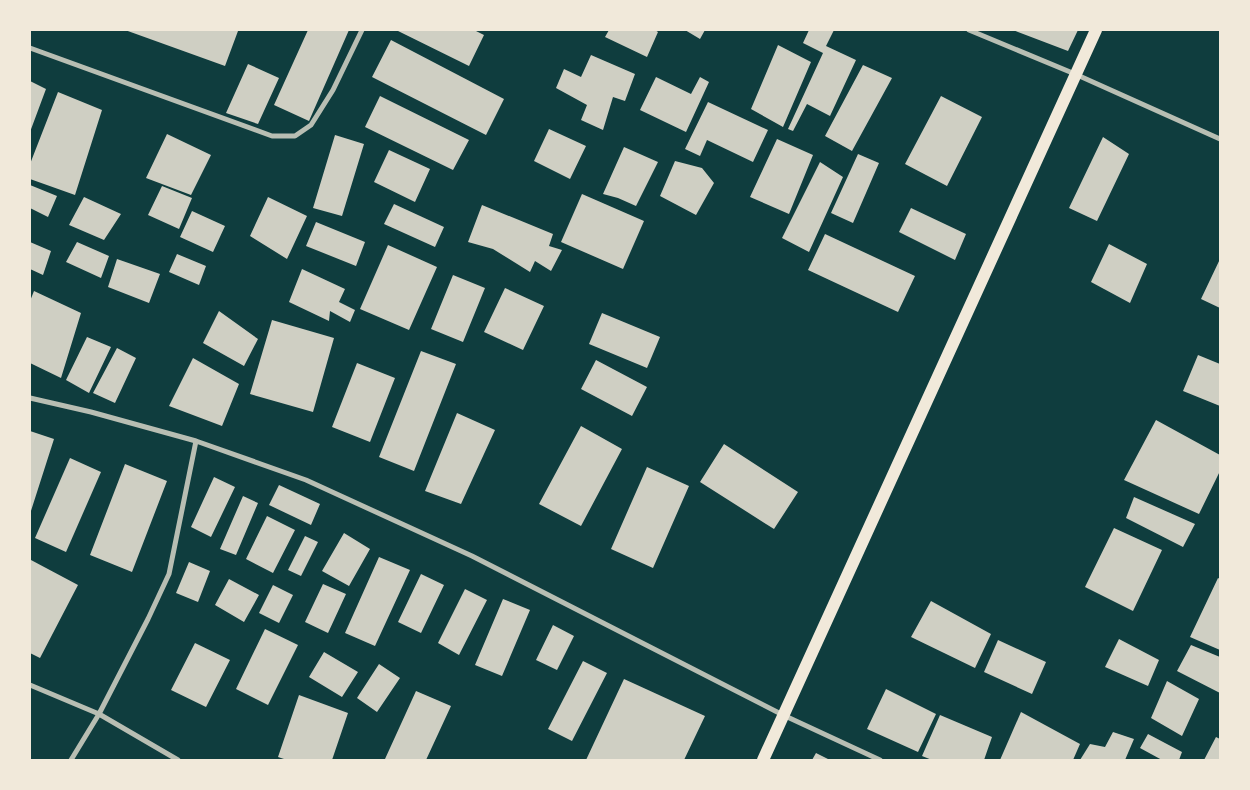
<svg xmlns="http://www.w3.org/2000/svg" width="1250" height="790" font-family="'Open Sans',sans-serif">
<style>
.building{fill:#cfcfc3}
.lines{fill:none;stroke-linecap:round;stroke-linejoin:round}
.minor{stroke:#b8beb3;stroke-width:5}
.primary{stroke:#f1e9da;stroke-width:12}
</style>
<rect width="100%" height="100%" fill="#0f3d3e"/>
<path class="building" d="M125,30h111l2,1 -13,35z
M308,30h41l-40,91 -35,-16z
M396,30h78l10,5 -15,31z
M609,30h46l3,2 -11,25 -42,-20z
M685,30h20l-5,9z
M809,30h25l-8,16 30,14 -26,56 -23,-12 -14,27 -5,-2 35,-76 -20,-10z
M1013,30h65l-10,21z
M391,40l113,59 -18,36 -114,-58z
M778,45l33,17 -28,65 -32,-18z
M591,55l44,19 -10,27 -12,-4 -10,33 -22,-10 6,-15 -31,-17 8,-19 17,8z
M248,64l31,14 -21,46 -32,-11z
M863,65l29,13 -40,73 -27,-15z
M656,77l35,17 9,-17 9,5 -23,50 -46,-22z
M30,81l16,8 -16,43z
M58,92l44,18 -27,85 -45,-16v-15z
M380,96l89,44 -16,30 -88,-43z
M941,96l41,21 -35,69 -42,-22z
M708,102l60,28 -15,32 -46,-22 -7,16 -15,-7z
M549,129l37,17 -16,33 -36,-18z
M167,134l44,21 -20,40 -45,-17z
M335,135l29,9 -22,72 -29,-8z
M1103,137l26,17 -32,67 -28,-13z
M777,139l36,16 -24,59 -39,-17z
M624,147l34,15 -22,44 -18,-8 -15,-4z
M389,150l41,19 -15,33 -41,-20z
M858,154l21,9 -26,60 -22,-10z
M675,161l27,7 12,15 -18,32 -36,-19z
M820,162l23,15 -34,75 -27,-14z
M30,185l27,11 -9,21 -18,-9z
M162,186l30,12 -13,31 -31,-14z
M582,194l62,27 -21,48 -62,-27z
M84,197l37,17 -17,26 -35,-15z
M268,197l39,19 -20,43 -37,-23z
M394,204l50,23 -9,20 -51,-23z
M482,205l71,29 -4,12 13,4 -11,21 -16,-10 -5,11 -37,-23 -25,-7z
M911,208l55,26 -11,26 -56,-28z
M192,211l33,15 -12,26 -33,-15z
M316,222l49,20 -9,24 -50,-20z
M825,234l90,42 -17,36 -90,-42z
M30,242l21,9 -8,24 -13,-6z
M77,242l32,14 -8,22 -35,-16z
M1109,244l38,20 -17,39 -39,-21z
M388,245l49,22 -28,63 -49,-21z
M177,254l29,12 -7,19 -30,-13z
M117,259l43,15 -11,29 -41,-16z
M1220,259v49l-19,-9z
M302,269l43,20 -6,13 16,8 -5,12 -20,-11 -1,10 -40,-19z
M453,275l32,13 -22,54 -32,-13z
M505,288l39,18 -21,44 -39,-18z
M34,291l47,22 -20,65 -31,-15v-62z
M219,311l39,28 -14,27 -41,-23z
M602,313l58,24 -13,31 -58,-24z
M272,320l62,18 -21,74 -63,-18z
M87,337l24,10 -22,46 -23,-13z
M117,348l19,10 -21,45 -22,-10z
M421,351l35,13 -42,107 -35,-14z
M1198,355l22,9v42l-37,-15z
M193,358l46,26 -17,42 -53,-20z
M596,360l51,27 -15,29 -51,-27z
M357,363l38,15 -25,64 -38,-15z
M457,413l38,17 -34,74 -36,-13z
M1156,420l64,35v16l-21,43 -75,-34z
M581,426l41,23 -41,77 -42,-22z
M30,431l24,8 -24,75z
M724,444l74,48 -24,37 -74,-47z
M70,458l31,14 -35,80 -31,-14z
M125,464l42,17 -35,91 -42,-17z
M647,467l42,19 -36,82 -42,-19z
M214,477l21,10 -24,50 -20,-10z
M279,485l41,19 -9,21 -42,-20z
M243,496l15,7 -22,52 -16,-6z
M1134,497l61,27 -12,23 -57,-29z
M267,516l28,14 -22,43 -27,-14z
M1114,528l48,22 -29,61 -48,-24z
M344,533l26,16 -21,37 -27,-15z
M305,536l13,6 -17,34 -13,-6z
M379,557l31,13 -35,76 -30,-13z
M31,560l47,25 -38,73 -10,-5z
M189,562l21,9 -12,31 -22,-9z
M421,574l23,11 -23,48 -23,-11z
M1218,578l2,1v71l-30,-13z
M229,579l30,16 -15,27 -29,-17z
M323,584l23,10 -18,39 -23,-11z
M273,585l20,10 -14,28 -20,-10z
M465,589l22,11 -28,55 -21,-12z
M503,599l27,11 -28,66 -27,-11z
M931,601l60,33 -16,34 -64,-31z
M553,625l21,11 -17,34 -21,-10z
M265,629l33,16 -30,60 -32,-16z
M1119,639l40,21 -11,26 -43,-19z
M998,640l48,22 -14,32 -48,-22z
M195,643l35,17 -24,47 -35,-17z
M1191,645l29,12v36l-43,-22z
M324,652l34,20 -16,25 -33,-20z
M583,661l24,12 -35,68 -24,-12z
M379,664l21,14 -23,34 -20,-14z
M624,679l81,37 -21,44h-98z
M1167,681l32,18 -17,37 -31,-18z
M886,689l50,25 -18,38 -51,-23z
M416,691l35,15 -25,54h-40l-1,-1z
M299,695l49,18 -16,47h-45l-9,-3z
M1021,712l59,32 -7,16h-73z
M940,715l52,22 -8,23h-52l-10,-4z
M1113,732l21,7 -9,21h-45l10,-16 15,3z
M1148,734l34,18 -3,8h-17l-22,-12z
M1216,737l4,2v21h-16z
M816,753l14,7h-18z"/>
<g class="lines">
<path class="minor" d="M969,30l106,44 145,65
M30,48l242,88h23l16,-11 22,-35 29,-60
M30,398l61,14 105,29 110,39 166,76 311,159 97,45
M30,685l69,29 79,46
M71,760l28,-46 49,-95 21,-45 27,-133"/>
<path class="primary" d="M763,760l333,-730"/>
</g>
<rect width="1250" height="790" fill="none" stroke="#f1e9da" stroke-width="62"/>
</svg>
